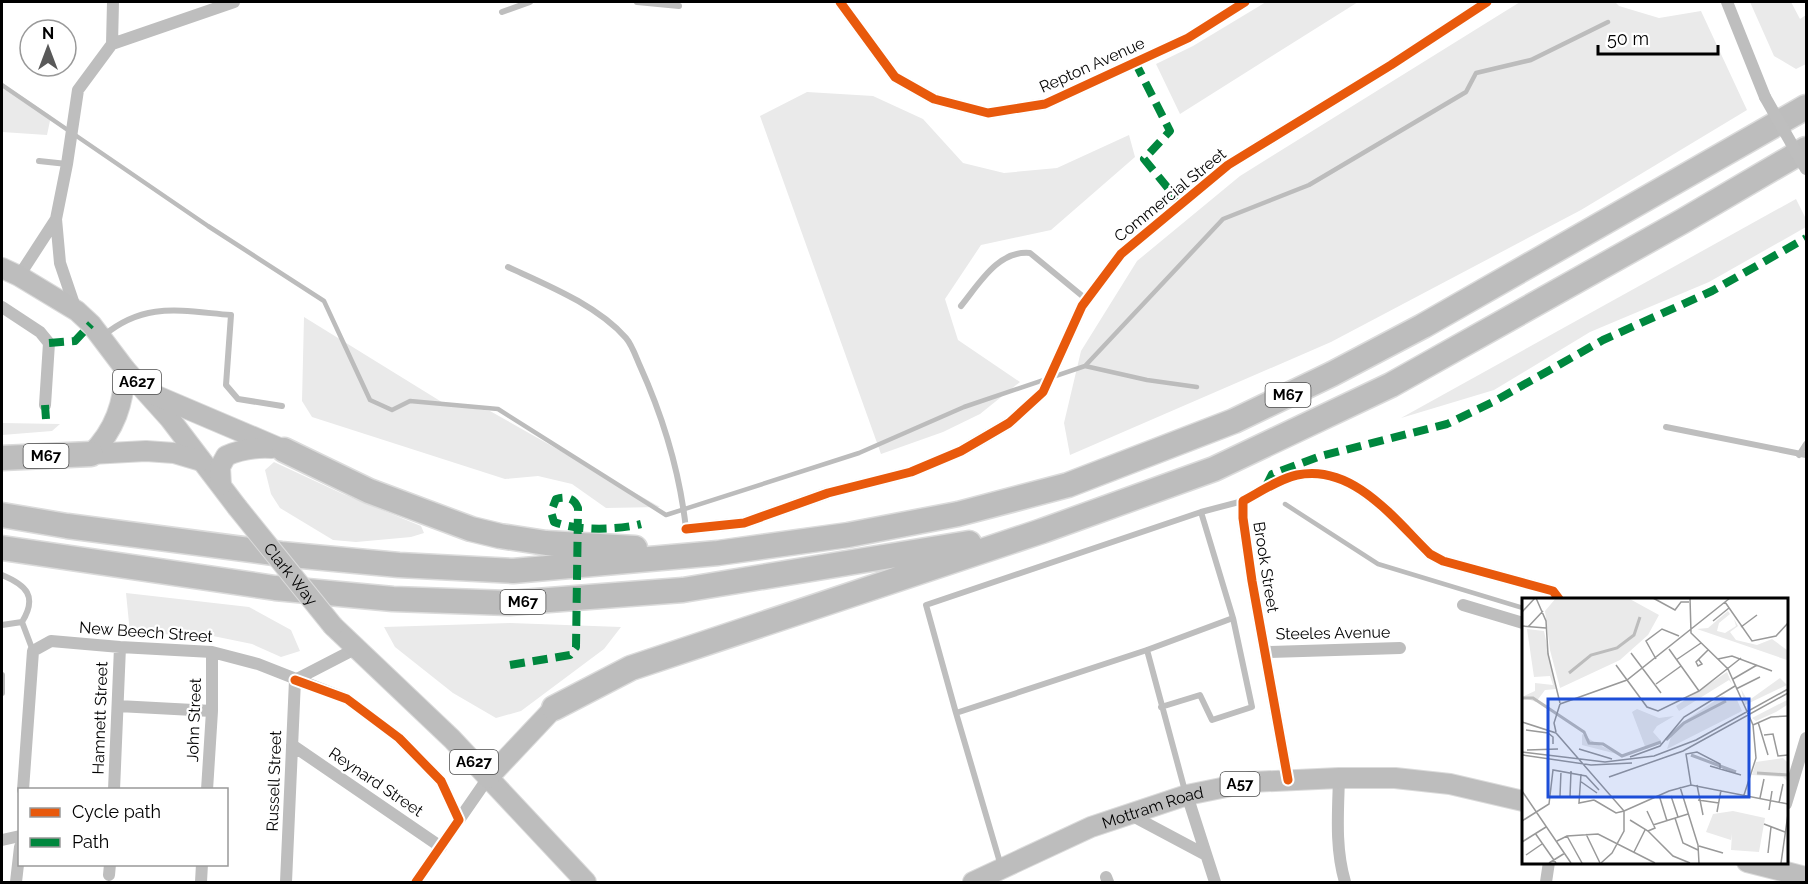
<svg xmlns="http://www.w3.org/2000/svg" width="1808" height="884" font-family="Raleway,sans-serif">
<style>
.green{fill:#eaeaea}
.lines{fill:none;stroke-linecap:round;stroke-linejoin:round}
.stream{stroke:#bcbcbc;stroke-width:4.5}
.primary-casing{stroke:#dbdbdb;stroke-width:22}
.motorway-casing{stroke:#dbdbdb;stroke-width:27}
.service{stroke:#bebebe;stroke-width:6}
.minor{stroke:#bebebe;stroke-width:12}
.primary{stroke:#bdbdbd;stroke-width:20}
.motorway{stroke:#bdbdbd;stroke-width:24}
.primary-bridge-casing{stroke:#dbdbdb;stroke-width:22;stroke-linecap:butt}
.minor-bridge{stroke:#bebebe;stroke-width:12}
.primary-bridge{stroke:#bdbdbd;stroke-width:20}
.quiet{stroke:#00873e;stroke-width:8;stroke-dasharray:15 8;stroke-linecap:butt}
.cycleway-casing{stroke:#fff;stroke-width:13}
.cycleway{stroke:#e8590c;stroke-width:9}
.labels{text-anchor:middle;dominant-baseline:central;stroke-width:4.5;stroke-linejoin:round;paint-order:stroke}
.shield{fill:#fff;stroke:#4c4c4c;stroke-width:1.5}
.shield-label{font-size:15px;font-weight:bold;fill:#000}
.street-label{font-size:16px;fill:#000;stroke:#fff}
.inset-river{fill:none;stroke:#bcbcbc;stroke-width:3}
.inset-road{fill:none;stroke:#999;stroke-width:1.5}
.view{fill:#1d4ed8;fill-opacity:0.15;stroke:#1d4ed8;stroke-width:3}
.inset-edge{fill:none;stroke:#000;stroke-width:3}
</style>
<rect width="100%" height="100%" fill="#fff"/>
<path class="green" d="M1266,2h92l-178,112 -24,-50 37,-18z
M1520,2h95l4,4 40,12 42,-7 46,99 -166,100 -250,132 -261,113 -6,-32 17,-72 56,-90 103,-85z
M1750,2h41l9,17 6,-4v49l-10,5 -22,-13z
M2,83l49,33 -4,19 -45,-3z
M807,92l66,4 50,23 40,44 41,10 53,-5 72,-33 6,22 -84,73 -70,15 -36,54 13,41 62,42 -40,32 -37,18 -62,22 -121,-338z
M1796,199l10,20v8l-97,55 -119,50 -96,58 -93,28z
M304,317l141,87 45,7 170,96 -54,1 -34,-24 -34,-8 -33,3 -193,-62 -10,-16z
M2,423l58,1 -8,7 -50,4z
M274,462l69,32 78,32 3,7 -13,4 -55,5 -23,-2 -53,-32 -9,-14 -6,-24z
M126,593l123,14 42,23 9,21 -19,6 -29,-13 -39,-8 -83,-3z
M510,623l111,4 -17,22 -83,62 -25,7 -43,-25 -58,-46 -11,-20z"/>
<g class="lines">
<path class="stream" d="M2,85l206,141 116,75 46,99 22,10 18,-9 88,8 168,106 193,-62 105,-46 121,-41 138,-147 86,-34 157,-93 10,-19 55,-13 77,-38
M1085,366l62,14 50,7
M1285,504l93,60 145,44"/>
<defs>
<g id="primary">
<path d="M2,268l17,8 58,35 14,13 34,45 45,50 67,88"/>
<path d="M150,393l134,57"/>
<path d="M91,454l55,-3 28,2 27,8"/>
<path d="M91,454c24,-24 33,-51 34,-85"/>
<path d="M221,485l-1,-18 6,-11c15,-7 29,-9 46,-8"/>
<path d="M333,626l119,113 134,143"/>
<path d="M488,778l66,-70"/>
<path d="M1747,862l59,15"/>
<path id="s1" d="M973,882l118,-55 96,-32 64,-13 88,-4h56l55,6 73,17"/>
</g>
<path id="motorway" d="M284,450l85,41 102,38 29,7 46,7 89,5
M2,458l89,-4
M2,515l65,11 214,28 118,11 114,6 205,-18 130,-18 110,-21 110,-29 166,-64 98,-47 91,-48 383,-219
M2,548l273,40 118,11 116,4 174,-13 286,-47
M554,708l77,-40 411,-137 172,-62 177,-84 292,-164 123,-72"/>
</defs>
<use href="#primary" class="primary-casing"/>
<use href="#motorway" class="motorway-casing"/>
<path class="service" d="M637,2l42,4
M502,12l28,-10
M39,161l28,3
M508,267c39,18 89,38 118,71 6,7 10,19 14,28 23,51 40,108 46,163
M961,306c18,-22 37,-56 69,-53l56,46
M103,336c42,-35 78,-25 128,-21l-5,70 12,14 44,7
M1666,427l140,28
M1799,455l7,-11
M1201,512l42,-11
M2,575c24,10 36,21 20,47l-20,3
M22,622l11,29
M1147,650l38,141
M2,675v18
M956,713l-30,-108 275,-93 32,106 19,89 -40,13 -12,-25 -39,12
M1001,866l-45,-153 191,-63 86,-32"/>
<path class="minor" d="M840,2l55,75 39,22 54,14 57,-9 143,-66 57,-36
M1727,2l38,95
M112,44l122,-42
M112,44l1,-42
M19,276l37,-57
M2,307l38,25 9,11 -4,62
M76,310l-16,-47 -4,-44 11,-55 11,-74 34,-46
M686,529l58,-6 84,-30 83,-21 50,-21 48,-28 34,-31 39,-86 39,-52 107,-89 163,-100 96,-63
M1463,605l60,18
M1266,652l134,-4
M295,680l60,-31
M118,706l94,5
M292,745l149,102
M1339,778c-1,35 -4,70 6,104
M1288,780l-36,-199 -9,-63v-17c17,-9 36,-22 54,-26 56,-12 98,45 133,79l13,7 110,30 6,8
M23,790l10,-139 18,-10 69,6 92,5 46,12 89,35 52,39 42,43 18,39
M114,790l6,-143
M207,790l5,-79v-59
M1187,795l28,87
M1786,804l20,-66
M1129,814l77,41
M2,840l18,-4
M109,875l1,-11
M1106,877l2,5
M16,882l4,-35
M201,882l1,-18
M286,882l9,-202
M416,882l72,-104
M1546,882l3,-20"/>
<use href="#primary" class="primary"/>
<use href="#motorway" class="motorway"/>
<defs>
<g id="primary-bridge">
<path id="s2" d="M237,507l96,119"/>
</g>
</defs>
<use href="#primary-bridge" class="primary-bridge-casing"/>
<path class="minor-bridge" d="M1765,97l41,72"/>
<use href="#primary-bridge" class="primary-bridge"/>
<path class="quiet" d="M1135,62l35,69 -26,28 37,45
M49,343l26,-2 16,-17
M45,405l1,14
M1266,486l6,-12 49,-18 126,-32 46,-22 110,-62 109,-49 94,-53
M510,665l60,-10 6,-8 2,-139c-4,-10 -11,-12 -22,-9l-5,13 3,10c24,9 63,8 87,2"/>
<defs>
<path id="cycleway" d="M840,2l55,75 39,22 54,14 57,-9 143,-66 57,-36
M686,529l58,-6 84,-30 83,-21 50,-21 48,-28 34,-31 39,-86 39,-52 107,-89 163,-100 96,-63
M295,680l52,19 52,39 42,43 18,39 -43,62
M1288,780l-36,-199 -9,-63v-17c17,-9 36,-22 54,-26 56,-12 98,45 133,79l13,7 110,30 6,8"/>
</defs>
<use href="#cycleway" class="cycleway-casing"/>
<use href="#cycleway" class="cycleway"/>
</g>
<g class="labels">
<g class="shield">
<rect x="113" y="370" width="48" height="24" rx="4.5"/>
<rect x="1265.5" y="383" width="45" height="24" rx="4.5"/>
<rect x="23.5" y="444" width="45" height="24" rx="4.5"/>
<rect x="500.5" y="590" width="45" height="24" rx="4.5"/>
<rect x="450" y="750" width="48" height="24" rx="4.5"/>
<rect x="1220.5" y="772" width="39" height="24" rx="4.5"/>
</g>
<g class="shield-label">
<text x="137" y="382">A627</text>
<text x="1288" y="395">M67</text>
<text x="46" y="456">M67</text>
<text x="523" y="602">M67</text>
<text x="474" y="762">A627</text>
<text x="1240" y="784">A57</text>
</g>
<g class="street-label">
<text transform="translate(1092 65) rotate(-24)">Repton Avenue</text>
<text transform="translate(1170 195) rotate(-39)">Commercial Street</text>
<text transform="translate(1266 567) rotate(81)">Brook Street</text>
<text stroke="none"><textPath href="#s2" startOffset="86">Clark Way</textPath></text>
<text transform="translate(146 632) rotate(4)">New Beech Street</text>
<text transform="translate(1333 633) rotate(-1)">Steeles Avenue</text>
<text transform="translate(100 718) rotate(-88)">Hamnett Street</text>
<text transform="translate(194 720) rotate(-88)">John Street</text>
<text transform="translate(274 781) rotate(-88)">Russell Street</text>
<text transform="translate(376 782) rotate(34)">Reynard Street</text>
<text stroke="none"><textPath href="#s1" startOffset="195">Mottram Road</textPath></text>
</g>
</g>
<g transform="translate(1522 598)">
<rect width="266" height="266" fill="#fff"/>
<path d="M34,0h72l31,17 -11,20 -28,25 -60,28 -10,-38 -5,-39zM206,13l2,3 -11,9 -2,8 8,2 11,-7 -2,-7 4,7 -8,6 6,8 21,5 15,-6 15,11v10l-90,-31 11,-1zM5,31l17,2 12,58 -11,1 -9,12 -14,-5 13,-6v-8l18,2 -3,-9 -16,1zM205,74l5,12 -3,-4 -50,31 -3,-5zM258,80l7,7 -42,20 -4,-16 7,12zM200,98l15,4 5,11 -75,38 7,-21zM265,102v5l-11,7 -20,9 -4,-3zM115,111l22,9 15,-2 -17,10 -4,6 8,9 -15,8 -14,-37zM60,136l15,10 24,11 -39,-10zM261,160l4,4v19l-4,-4 -31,-2 4,-13zM211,213l32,7 -6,34 -28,-2 1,-17 -1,7 -25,-8 7,-18z" fill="#eaeaea"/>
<path class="inset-river" d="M47,75l22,-18 26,-7 17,-13 6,-18M0,100h11l51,34 5,11 14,1 19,12 39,-14M144,142l18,-17 42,-22M169,157l45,17M235,175l31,2"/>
<path class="inset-road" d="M14,0l10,23 2,33 12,49M131,0l22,12 6,-8h8M168,0l1,35 37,36 25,56 3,33 -12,37M203,4l27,39 24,-5 12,-13M0,14l13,-14M191,23l16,-13M0,28l24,2M6,29l15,-16M219,29l16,-12M147,51l30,42M109,55l30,40M134,61l-10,-18 16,-12 17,7M196,61l14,-3 40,15M154,62l25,-17M177,62l3,4 -4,2 -2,-4 12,-12M94,67l31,42 11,4 41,-20 42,-33M211,81l24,-14M134,86l25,-18M214,91l24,-12M38,106l67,-24 103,-82M0,124l34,11 68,78v20l-12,22 -11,10M236,124l10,33M231,127l18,-8 17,-1M4,132l22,3 5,4v7M34,134l-2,-9 6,-19M242,137l9,-1 5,22 10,-1M57,151l33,10M5,152l31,-1M0,154l83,10 49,-6 42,-16 92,-51M1,157l68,10 41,-2M108,159l30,-11 24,-29 51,-31M188,168l31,9M59,176l-2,29 15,-3M87,179l74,-26 105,-58M58,183l17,12M169,187l-5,-31 11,-2 23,12v5M175,187l6,30M158,189l18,58 1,18M0,193l49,72M137,197l8,26M38,198l1,-25M149,198l7,21M48,199l1,-26M238,200l4,-19M72,202l22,13 8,-2M176,202l21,3M257,205l4,-19M247,212l3,-19M102,213l45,-20 22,-6 97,19M125,213l8,17 -7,3M195,214l4,-22M153,220l8,25 15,7M108,222l18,11 25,25 17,7M0,223l27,-17 4,-34 33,6 13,14M242,226l21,8M131,227l35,-11M13,235l21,30M64,236l14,29M45,238l15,27M35,243l10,-5 31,-2 57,29M0,244l24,-15M177,248l24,7M112,254l11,-22M246,255l3,-26M4,257l16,-11M27,265l16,-10M259,265l7,-49"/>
<path class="view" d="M26,101h201v98h-201z"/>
<rect width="266" height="266" class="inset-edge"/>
</g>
<rect width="1808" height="884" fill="none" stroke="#000000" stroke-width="6"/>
<rect x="18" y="788" width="210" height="78" fill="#ffffff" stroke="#999999" stroke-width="1.5"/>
<rect x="30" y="808" width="30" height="9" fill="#e8590c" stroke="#999999" stroke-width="1.5"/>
<text x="72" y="818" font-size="18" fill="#000000">Cycle path</text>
<rect x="30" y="838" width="30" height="9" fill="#00873e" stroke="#999999" stroke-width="1.5"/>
<text x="72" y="848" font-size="18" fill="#000000">Path</text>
<g transform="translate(48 48)"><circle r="28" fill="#ffffff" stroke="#999999" stroke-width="1.5"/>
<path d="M0-4.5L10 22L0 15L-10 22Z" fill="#595959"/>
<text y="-9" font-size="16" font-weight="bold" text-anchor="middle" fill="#000000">N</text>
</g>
<path d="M1598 45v9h120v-9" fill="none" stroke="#000000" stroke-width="3"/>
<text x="1607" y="45" font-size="18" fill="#000000" stroke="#ffffff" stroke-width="4.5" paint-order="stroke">50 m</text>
</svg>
